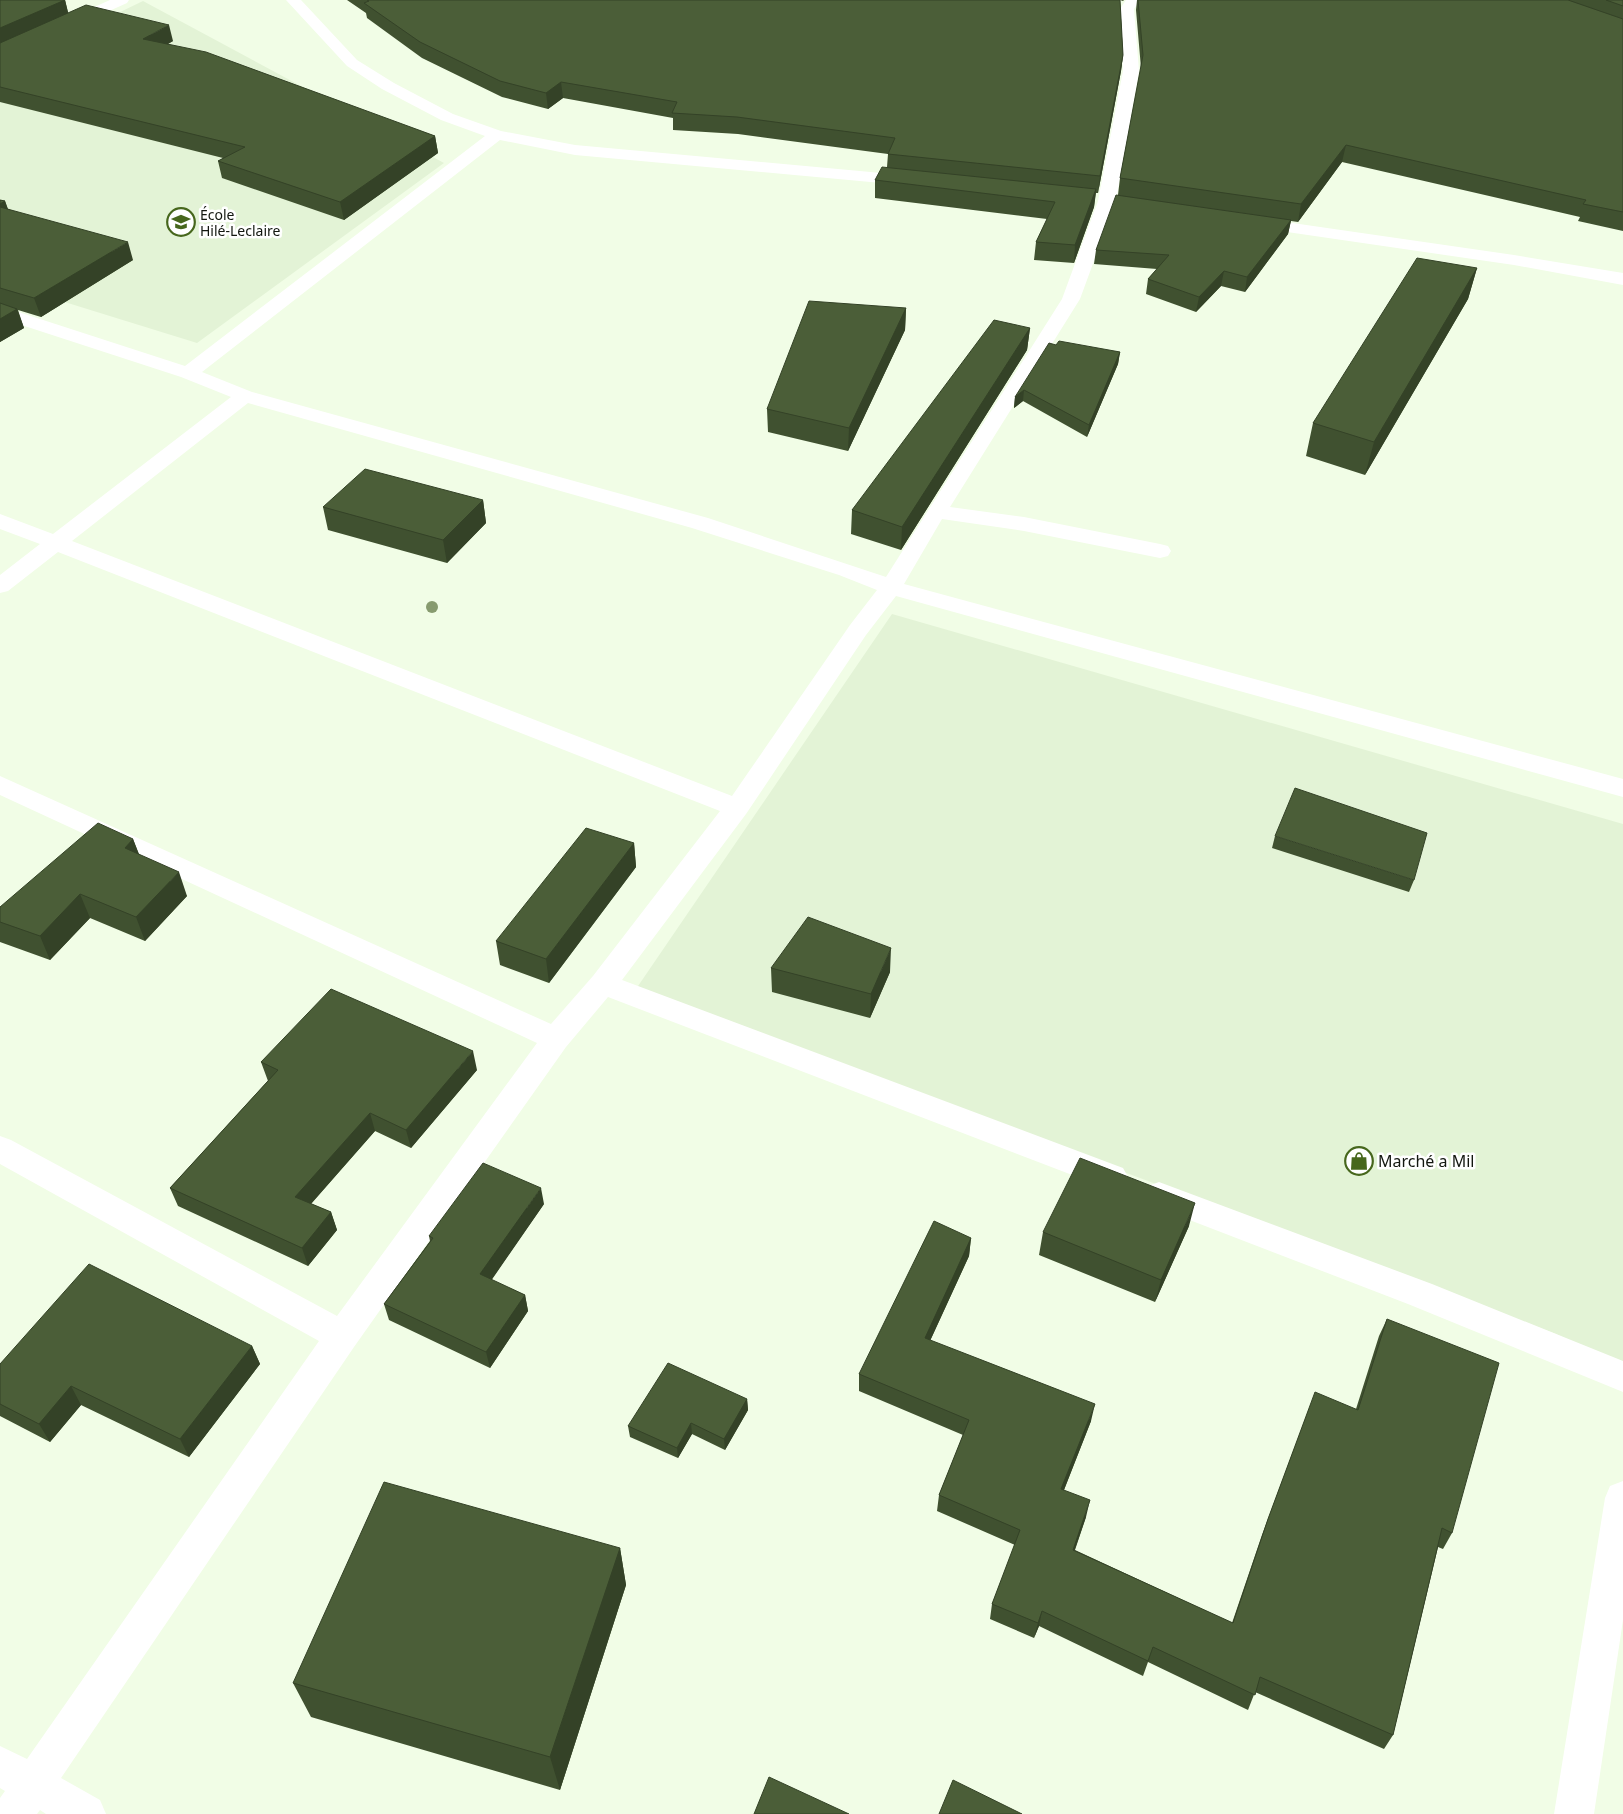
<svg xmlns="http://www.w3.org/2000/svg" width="1623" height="1814" font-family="'Noto Sans',sans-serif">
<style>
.built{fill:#e3f3d6}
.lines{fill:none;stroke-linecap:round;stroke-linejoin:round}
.minor{fill:#fff;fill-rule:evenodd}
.tree{fill:#879b6f}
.wall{fill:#405130}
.shaded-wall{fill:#344227}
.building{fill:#4b5e38;stroke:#344227}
.labels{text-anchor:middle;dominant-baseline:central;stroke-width:5;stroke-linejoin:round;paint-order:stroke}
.far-poi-label{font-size:14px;fill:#131710;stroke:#fff;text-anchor:start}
.poi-label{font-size:16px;fill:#131710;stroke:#fff;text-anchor:start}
</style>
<rect width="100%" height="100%" fill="#f1fde6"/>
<path class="built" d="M143,1l301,162 -247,180 -197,-61v-212z
M892,614l731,210v542l-67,-32 -920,-345z"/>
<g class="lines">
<path class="minor" d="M110,0h19l-2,3 -127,57v-11z
M286,0h15l56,60 37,23 59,31 48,17 74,14 339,31 6,1 2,4 -2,4 -6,1 -339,-31 -75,-15 -298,232 50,20 456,126 178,59 176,-278 36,-98 25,-130 -3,-62 6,-9h14l-6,9 5,62 -23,130 -36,98 -130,208 74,10 136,27 8,2 3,5 -3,5 -8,2 -136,-27 -82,-12 -38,65 719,195v18l-727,-201 -30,39 -120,179 -124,166 501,188 5,9 -5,9 -11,4 -11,-4 -493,-189 -42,50 -212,300 -293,431 39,22 6,14h-60l-6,-4 -3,4h-37v-16l5,-7 -5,-3v-42l27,13 292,-418 -319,-177v-28l11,4 326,176 200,-273 -537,-248v-19l551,248 42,-48 127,-165 -662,-259 -50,39 -8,2v-18l40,-31 -40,-15v-15l53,20 178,-137 -50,-20 -181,-59v-12l185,60 300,-230 -44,-16 -59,-31 -35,-23zM248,403l444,125 147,47 38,15 -27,35 -118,171 -660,-255z
M1251,217l263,38 109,18v12l-109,-20 -269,-39 -3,-4 3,-4z
M1159,1182l273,102 191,77v31l-215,-88 -260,-100 -5,-9 5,-9z
M1623,1481v139l-29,194h-40l51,-316 5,-12z"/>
</g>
<circle class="tree" cx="432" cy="607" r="6"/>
<path class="wall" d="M0,0h65l3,13 105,28 -5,3 267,92 3,17 -94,67 -122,-42 -4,-17 5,-3 -223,-56z
M347,0h777l-1,1 -3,-1 3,55 -2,16 -23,122h-2l-2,14 -20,56 -40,-3 2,-18 11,-23 -172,-21v-18l12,-13 1,-13 -150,-20 -65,-4v-12l-110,-20 -15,11 -46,-12 -80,-39 -55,-40 -1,-5z
M1137,0h486v231l-45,-10 2,-4 -238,-55 -44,60 -7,-1 -3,13 -43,58 -24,-6 -25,26 -50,-18 2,-15 9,-10 -63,-5 2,-14 22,-55 2,-17 21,-110 -5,-58z
M0,200l5,1 3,8 125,51 -92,57 -23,-7 6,18 -24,14z
M1477,268l-9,31 -103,176 -59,-19 7,-33z
M906,308l-1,22 -57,121 -80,-19 -1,-23z
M1030,328l-3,22 -126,200 -50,-16 1,-24z
M1056,345l64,7 -2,12 -31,73 -64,-36 -9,7 1,-11z
M483,500l3,23 -39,40 -119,-33 -5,-23z
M1275,836l139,44 -5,12 -137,-44z
M133,839l6,15 48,42 -42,45 -55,-23 -40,42 -50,-18v-35z
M634,843l2,24 -87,116 -49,-18 -4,-24z
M771,968l119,4 -20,46 -98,-26z
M261,1062l216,8 -66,78 -36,-17 -64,73 20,8 6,18 -29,36 -130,-60 -8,-18 98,-107z
M544,1204l-53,76 34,15 3,16 -38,57 -101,-48 -5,-16 46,-63 -1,-5z
M1189,1226l-34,76 -116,-47 4,-23z
M971,1238l-2,18 -39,85 161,80 -27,69 22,27 -11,33 157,73 30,-88 47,-126h47l23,-73 8,-17 65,214 -9,16 -5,-2 -45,188 -9,14 -129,-57 -7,18 -100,-48 -5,14 -104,-50 -5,12 -44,-19 2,-15 23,-59 -78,-34 2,-16 24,-60 -104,-44v-17z
M252,1346l8,18 -71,93 -108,-52 -31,37 -50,-26v-52z
M747,1399l1,11 -23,40 -33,-16 -14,24 -48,-21 -2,-11z
M620,1548l6,37 -66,205 -249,-73 -18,-34z"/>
<path class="shaded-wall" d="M65,0l4,16 -69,31v-19z
M169,25l4,16 -26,14 -4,-16z
M1123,55l-2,16 -23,122 2,-17z
M561,82l2,16 -15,11 -2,-16z
M435,136l3,17 -94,67 -4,-18z
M1346,145l-4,17 -44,60 3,-18z
M1096,189l-2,18 -20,56 1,-18z
M5,201l6,18 -11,-5v-10z
M1291,220l-3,14 -43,58 2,-15z
M128,242l5,18 -92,57 -7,-19z
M1477,268l-9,31 -103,176 9,-33z
M1224,271l-3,15 -25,26 3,-15z
M906,308l-1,22 -57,121 1,-23z
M17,309l7,19 -24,14v-23z
M1030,328l-3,22 -126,200 1,-23z
M1120,352l-2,12 -31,73 2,-12z
M1024,390l-1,11 -9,7 1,-11z
M483,500l3,23 -39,40 -4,-23z
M133,839l9,24 -17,-15z
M634,843l2,24 -87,116 -3,-24z
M179,872l8,24 -42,45 -9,-24z
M80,894l10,24 -40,42 -10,-24z
M891,948l-1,24 -20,46 1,-24z
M473,1051l4,19 -66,78 -5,-18z
M370,1113l5,18 -74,84 -6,-18z
M541,1188l3,16 -60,87 -4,-17z
M1195,1203l-6,23 -34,76 6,-22z
M331,1212l6,18 -29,36 -6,-18z
M971,1238l-2,18 -46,100 2,-18z
M525,1295l3,16 -38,57 -4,-16z
M252,1346l8,18 -71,93 -9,-18z
M71,1386l10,19 -31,37 -11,-18z
M747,1399l1,11 -23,40 -1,-11z
M1095,1404l-4,17 -33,84 3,-16z
M691,1423l1,11 -14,24 -1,-10z
M1090,1500l-4,17 -17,49 4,-16z
M620,1548l6,37 -66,205 -10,-33z
M1042,1611l-3,15 -5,12 4,-15z"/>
<path class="building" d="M0,0h65l-65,28z
M367,0h753l3,55 -23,121 -212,-22 7,-16 -158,-21 -65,-4 5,-11 -116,-20 -15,11 -46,-12 -80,-39 -56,-39 5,-2z
M1138,0h430l55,19v193l-40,-8 3,-4 -240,-55 -45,59 -181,-26 23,-123z
M1606,0h17v6z
M86,5l83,20 -26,14 63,13 229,84 -95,66 -122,-41 27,-14 -245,-60v-44z
M882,167l214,22 -21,56 -39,-3 19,-40 -180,-22z
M1116,195l175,25 -44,57 -23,-6 -25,26 -51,-18 21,-24 -73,-5z
M0,200l5,1 -5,3z
M0,207l128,35 -94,56 -34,-10z
M1417,258l60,10 -103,174 -61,-19z
M809,301l97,7 -57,120 -82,-19z
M0,303l17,6 -17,10z
M994,320l36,8 -128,199 -50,-17z
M1059,341l61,11 -31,73 -65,-35 -9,7 34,-54 7,2z
M365,469l118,31 -40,40 -120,-33z
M1295,788l132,45 -13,47 -139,-44z
M98,823l35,16 -8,9 54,24 -43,45 -56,-23 -40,42 -40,-14v-15z
M586,828l48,15 -88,116 -50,-18z
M808,917l83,31 -20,46 -100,-26z
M331,989l142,62 -67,79 -36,-17 -75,84 36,15 -29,36 -132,-60 108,-118 -17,-8z
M1080,1158l115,45 -34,77 -118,-48z
M483,1163l58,25 -61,86 45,21 -39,57 -102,-48 49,-66 -4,-2z
M934,1221l37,17 -46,100 170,66 -34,85 29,11 -17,50 160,73 35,-104 47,-127 43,18 29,-91 112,44 -47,170 -10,-5 -49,207 -133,-58 -5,18 -102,-48 -5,14 -106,-50 -4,12 -46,-19 28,-74 -81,-35 30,-75 -110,-46z
M89,1264l163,82 -72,93 -109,-53 -32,38 -39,-20v-40z
M668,1363l79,36 -23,40 -33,-16 -14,25 -49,-22z
M384,1482l236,66 -70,209 -257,-74z
M769,1777l80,37h-95z
M953,1780l69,34h-83z"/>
<defs>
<symbol id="school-ring" viewBox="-11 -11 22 22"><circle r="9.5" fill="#fff" stroke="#47671d" stroke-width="1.5"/><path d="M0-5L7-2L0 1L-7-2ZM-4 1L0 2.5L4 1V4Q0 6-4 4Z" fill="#47671d"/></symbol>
<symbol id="shop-ring" viewBox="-11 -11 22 22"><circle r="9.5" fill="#fff" stroke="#47671d" stroke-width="1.5"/><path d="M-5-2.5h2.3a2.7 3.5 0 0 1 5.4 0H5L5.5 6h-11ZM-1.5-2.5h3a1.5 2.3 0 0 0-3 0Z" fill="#47671d"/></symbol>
</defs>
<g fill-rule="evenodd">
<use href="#school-ring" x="165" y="206" width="32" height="32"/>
<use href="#shop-ring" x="1343" y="1145" width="32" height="32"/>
</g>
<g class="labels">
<g class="far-poi-label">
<text x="200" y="214">École<tspan x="200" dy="16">Hilé-Leclaire</tspan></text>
</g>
<g class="poi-label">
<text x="1378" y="1161">Marché a Mil</text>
</g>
</g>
</svg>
